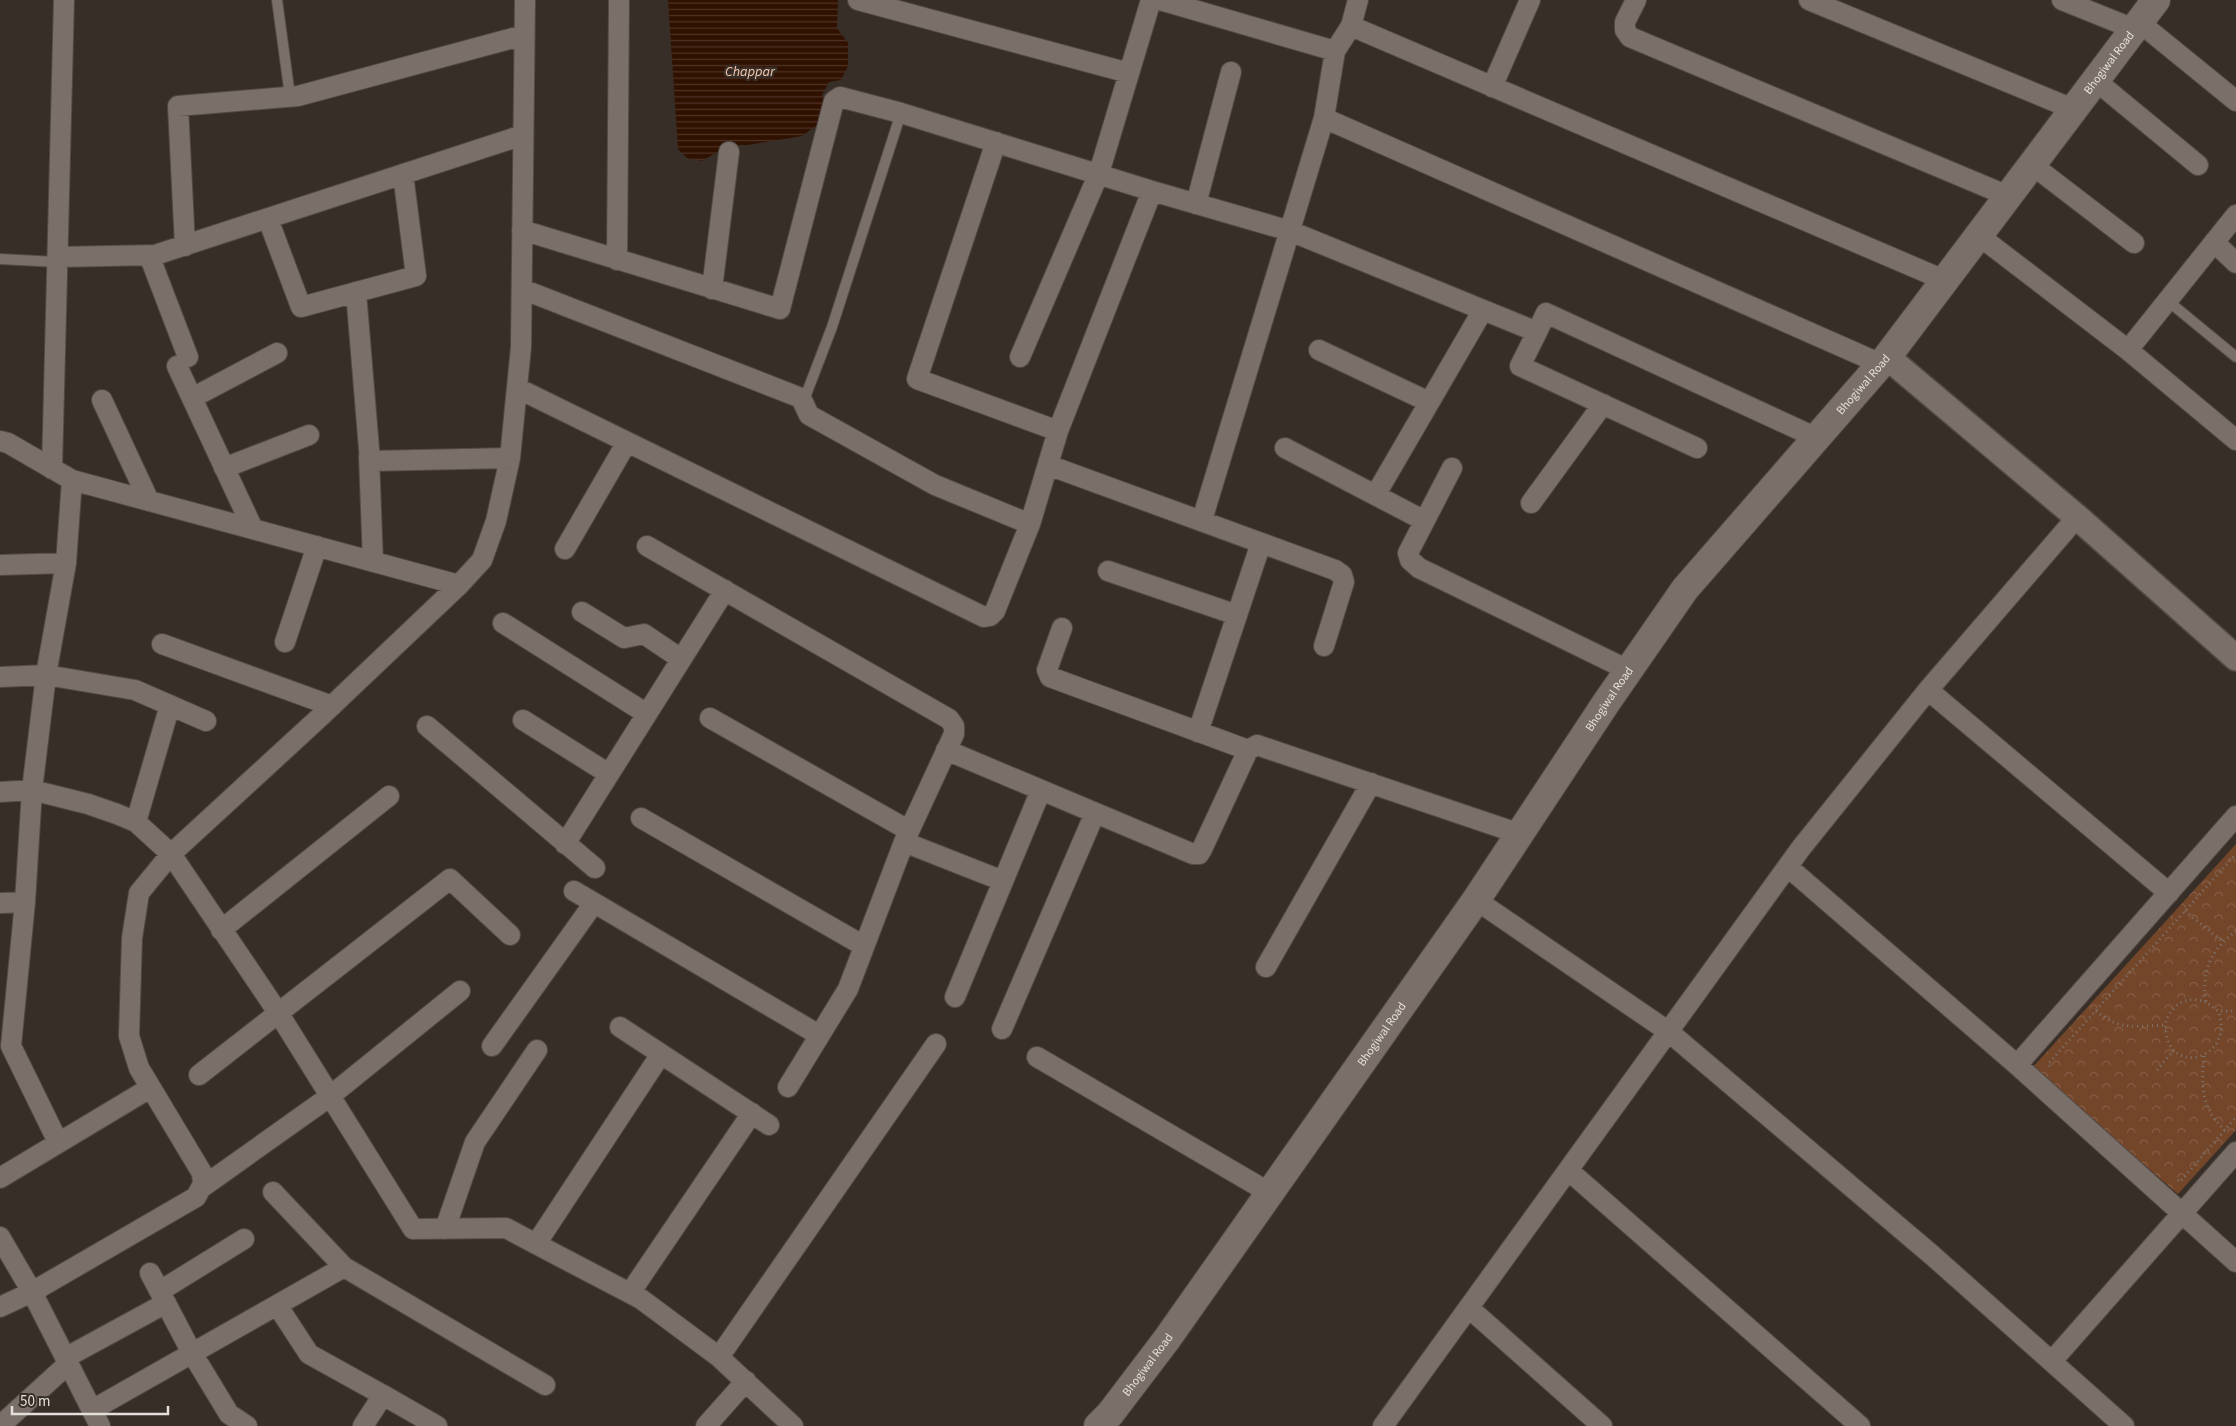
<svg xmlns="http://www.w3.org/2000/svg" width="2236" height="1426" font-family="'Source Sans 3',sans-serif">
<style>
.forest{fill:url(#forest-crowns)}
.water{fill:url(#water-rules)}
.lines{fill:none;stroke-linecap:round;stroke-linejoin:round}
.service-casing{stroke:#524a46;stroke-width:12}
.minor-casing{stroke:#524a46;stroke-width:22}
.tertiary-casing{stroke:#524a46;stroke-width:28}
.secondary-casing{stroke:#524a46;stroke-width:30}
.path{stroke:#7f7671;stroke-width:3;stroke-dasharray:1 4;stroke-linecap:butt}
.service{stroke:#7b6f69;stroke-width:10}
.minor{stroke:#7b6f69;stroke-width:20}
.tertiary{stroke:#7b6f69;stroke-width:25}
.secondary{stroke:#7b6f69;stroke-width:28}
.labels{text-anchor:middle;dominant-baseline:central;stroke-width:4.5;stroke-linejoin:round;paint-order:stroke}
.street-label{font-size:12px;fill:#e5dfdb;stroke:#382e28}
.water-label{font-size:14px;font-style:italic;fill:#f6c8ad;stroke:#382e28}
</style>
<defs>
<pattern id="forest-crowns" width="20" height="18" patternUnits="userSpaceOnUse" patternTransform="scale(1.25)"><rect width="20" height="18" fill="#734529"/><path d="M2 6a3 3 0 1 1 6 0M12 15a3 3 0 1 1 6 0" fill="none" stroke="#875f47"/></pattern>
<pattern id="water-rules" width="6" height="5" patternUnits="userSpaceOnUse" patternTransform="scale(1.25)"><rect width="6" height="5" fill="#301100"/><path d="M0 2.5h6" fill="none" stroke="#4e3325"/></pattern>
</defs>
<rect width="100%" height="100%" fill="#382e28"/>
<path class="forest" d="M2236,844v286l-58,64 -146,-126z"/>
<path class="water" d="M668,0h170l-1,28 11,15v23l-7,14 -12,2 -7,13 4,5 -6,23 -18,13 -54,9h-19l-27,16 -15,-3 -9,-9z"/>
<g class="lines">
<defs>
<path id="service" d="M277,0l13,96
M0,259l57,3
M2168,301l68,56
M804,400l28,-73 69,-214"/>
<path id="minor" d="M858,0l271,73
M1160,0l175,51
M1636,0l-11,22v8l5,7 378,159
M1809,0l264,109
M2062,0l72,29
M2139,22l97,79
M1351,26l593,254
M2095,80l103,85
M1492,87l38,-87
M1324,118l557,246
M996,142l-79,237 141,52
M2031,164l103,79
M1196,204l35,-132
M268,219l33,88 115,-31 -13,-102
M522,230l258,79 54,-208 6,-4 61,16 251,78 138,40 247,101 9,-19 271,125
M1978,235l150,115 108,90
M2214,242l22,21
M185,246l-7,-140 120,-10 226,-61
M149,255l39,102
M58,257l97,-2 368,-120
M617,260l2,-260
M522,289l279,109 8,17 126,70 95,39
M712,289l17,-137
M356,292l14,169 140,-3
M1537,332l-17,34 177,82
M1319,350l110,52
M2128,350l108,-135
M1020,357l79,-184 52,-173
M177,366l76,163
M517,388l467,229 6,-1 5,-5 35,-87 28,-93 94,-240
M192,398l85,-45
M102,400l47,101
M0,441l8,2 64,37 387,105
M1285,448l138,72
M369,456l4,106
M1048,465l287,105 7,5 2,7 -20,64
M224,468l85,-33
M1452,468l-44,85 2,7 9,8 209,102
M52,469l12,-469
M1376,494l107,-184
M1531,503l72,-99
M1202,520l122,-402 11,-67 16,-25 7,-26
M647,546l302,173 5,7v8l-50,108 99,39
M565,549l62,-107
M0,565l66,-2
M1108,571l129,44
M582,612l42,26 20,-4 37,25
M503,623l144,91
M1062,628l-15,42 3,7 198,73
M285,642l32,-96
M162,644l170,62
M0,677l46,-2 89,15 71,31
M1928,690l241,203
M710,718l198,112
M523,720l86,54
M427,726l168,142
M1198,732l63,-189
M946,750l247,104h6l3,-5 46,-99 9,-5 263,89
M0,792l32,-2 56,14 29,10 19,8 35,32 108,160 134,215 93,-1 30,16 105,55 78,58 74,69
M641,818l223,128
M136,822l34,-117
M565,844l160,-254
M1788,867l229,198 219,197
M574,891l245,144
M1476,900l193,132 264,224 191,170
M0,903l25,-1
M221,930l168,-134
M1266,967l105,-184
M955,997l86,-207
M620,1027l149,98
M1002,1029l93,-216
M492,1046l102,-143
M1037,1057l233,136
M2017,1065l219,-249
M199,1075l251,-196 60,56
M788,1087l60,-98 56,-147
M58,1142l-47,-96 14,-144 7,-112 14,-115 20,-112 6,-83
M1568,1170l292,256
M0,1178l150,-90
M201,1188l128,-91 131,-106
M273,1192l71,75 201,118
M445,1229l30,-87 62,-92
M0,1237l32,55 68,134
M536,1244l125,-190
M150,1273l42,80 37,61 18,12
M160,1291l84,-52
M630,1293l122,-180
M277,1305l32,49 74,41 -20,31
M0,1307l32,-15 164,-95 7,-13 -1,-11 -63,-105 -10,-32 3,-98 7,-45 32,-39 149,-137 139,-132 23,-25 14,-39 14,-63 11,-111 4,-347
M1469,1308l133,118
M719,1357l217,-313
M65,1358l101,-55
M2052,1361l184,-209
M383,1395l54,31
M92,1410l252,-143
M0,1426l68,-62
M706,1426l40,-45
M1383,1426l418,-578 127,-158 149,-173"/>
<path id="tertiary" d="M1887,357l190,160 159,141"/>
<g id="secondary">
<path id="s1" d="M1098,1426l12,-12 57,-75 309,-439 130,-197 79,-114 202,-232 269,-357"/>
</g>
</defs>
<use href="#service" class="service-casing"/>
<use href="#minor" class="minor-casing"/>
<use href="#tertiary" class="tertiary-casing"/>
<use href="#secondary" class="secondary-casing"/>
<path class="path" d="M2185,911l38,31
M2236,931c-25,19 -35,39 -30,71l12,9h18
M2206,1002c-12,-4 -23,-3 -32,6 -7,7 -10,16 -8,25 6,44 70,24 52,-22
M2096,1011c23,20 41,15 69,14
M2204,1056c-3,29 -3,54 21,74
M2050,1066l-2,-2 188,-210
M2157,1070l17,-20
M2178,1180l2,2 56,-65"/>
<use href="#service" class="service"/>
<use href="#minor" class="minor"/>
<use href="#tertiary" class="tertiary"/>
<use href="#secondary" class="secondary"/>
</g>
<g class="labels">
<g class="street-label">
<text stroke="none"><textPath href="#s1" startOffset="1699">Bhogiwal Road</textPath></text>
<text stroke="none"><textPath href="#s1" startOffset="1294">Bhogiwal Road</textPath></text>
<text stroke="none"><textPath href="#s1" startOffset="889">Bhogiwal Road</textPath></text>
<text stroke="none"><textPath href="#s1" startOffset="484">Bhogiwal Road</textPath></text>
<text stroke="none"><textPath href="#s1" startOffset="79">Bhogiwal Road</textPath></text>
</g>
<g class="water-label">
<text x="750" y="72">Chappar</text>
</g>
</g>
<path d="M12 1406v8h156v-8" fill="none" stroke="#e5dfdb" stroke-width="2.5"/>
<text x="20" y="1406" font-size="15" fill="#e5dfdb" stroke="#382e28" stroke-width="4" paint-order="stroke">50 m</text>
</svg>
